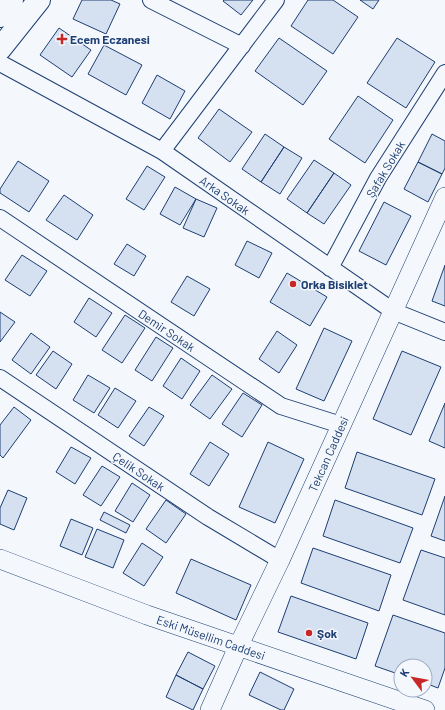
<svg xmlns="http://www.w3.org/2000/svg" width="445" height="710" font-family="Barlow,sans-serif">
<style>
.building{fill:#d5e0f0;stroke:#1d3f73}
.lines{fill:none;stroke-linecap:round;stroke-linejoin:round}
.minor-casing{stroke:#1d3f73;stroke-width:18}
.tertiary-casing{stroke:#1d3f73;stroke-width:20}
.secondary-casing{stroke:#1d3f73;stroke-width:24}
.minor{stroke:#f4f7fb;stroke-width:16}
.tertiary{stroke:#f4f7fb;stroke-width:19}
.secondary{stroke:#f4f7fb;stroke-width:22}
.poi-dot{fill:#c62828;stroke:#f4f7fb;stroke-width:1.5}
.labels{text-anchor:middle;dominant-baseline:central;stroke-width:3;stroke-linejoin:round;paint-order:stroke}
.poi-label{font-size:12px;font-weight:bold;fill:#1d3f73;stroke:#f4f7fb;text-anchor:start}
.street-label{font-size:12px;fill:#1d3f73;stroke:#f4f7fb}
</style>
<rect width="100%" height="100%" fill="#f4f7fb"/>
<path class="building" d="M82,0h29l9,4 -14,30 -33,-15z
M224,0h29l-12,15 -18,-14z
M308,0h25l25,17 -25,37 -42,-28z
M360,0h19l-6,9z
M59,28l32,22 -19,27 -32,-22z
M279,38l48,33 -24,34 -48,-34z
M397,38l38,24 -29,46 -39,-25z
M104,45l38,20 -16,30 -38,-21z
M157,75l28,16 -15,28 -28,-16z
M358,96l35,24 -28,43 -36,-24z
M219,109l33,23 -22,30 -32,-24z
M265,134l19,13 -23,35 -19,-13z
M432,134l13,7v27l-3,6 -24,-12z
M284,147l18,11 -22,36 -19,-12z
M314,160l20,13 -27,40 -20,-14z
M18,161l31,20 -20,31 -29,-19v-4z
M418,162l24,12 -14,28 -24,-13z
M147,166l18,11 -21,33 -18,-11z
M334,173l17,12 -27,39 -17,-11z
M175,187l21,12 -16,26 -20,-11z
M64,195l29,20 -16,25 -31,-20z
M196,199l21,9 -13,29 -21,-9z
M384,202l27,14 -25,49 -27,-14z
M247,241l25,12 -13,25 -24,-13z
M127,244l19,12 -12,20 -20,-12z
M22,255l25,16 -17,25 -25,-16z
M445,265v41l-13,-5z
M287,273l40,24 -17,29 -40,-24z
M187,276l23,13 -16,27 -23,-14z
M89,298l23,15 -16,24 -22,-15z
M0,312l15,10 -15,20z
M125,315l20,13 -23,35 -20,-13z
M324,328l28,13 -28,60 -28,-12z
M277,331l20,14 -18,28 -20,-14z
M31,333l19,14 -19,27 -19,-14z
M156,337l17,11 -21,33 -17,-11z
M53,351l19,13 -16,25 -20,-14z
M402,351l39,16 -30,68 -38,-16z
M181,358l19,13 -18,28 -19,-13z
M88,375l22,13 -16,25 -21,-13z
M212,375l20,14 -22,30 -20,-14z
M115,388l21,13 -18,27 -20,-13z
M243,393l19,12 -20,32 -20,-13z
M445,403v45l-16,-7z
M14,407l17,13 -28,38 -3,-3v-30z
M149,407l15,9 -20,30 -15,-10z
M210,442l19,12 -20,32 -19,-12z
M268,442l36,17 -29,64 -36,-16z
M71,447l20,11 -16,26 -19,-12z
M357,452l78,27 -13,36 -77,-27z
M102,466l18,11 -19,29 -18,-11z
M132,483l18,12 -17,27 -18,-11z
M8,490l19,8 -13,32 -14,-6v-16z
M445,496v45l-14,-5z
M166,500l20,14 -20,29 -20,-14z
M335,500l78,28 -13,35 -77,-27z
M104,512l26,13 -4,8 -26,-13z
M71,519l22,9 -11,27 -22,-9z
M97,529l27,11 -11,28 -28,-11z
M142,543l21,14 -19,29 -21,-13z
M313,548l78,27 -12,36 -78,-28z
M421,550l24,8v57l-42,-15z
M191,559l60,26 -15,35 -60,-27z
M291,596l77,27 -12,36 -78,-27z
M393,615l52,18v35l-7,20 -13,-5v-17h-24v9l-26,-9z
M188,652l27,14 -12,23 -27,-14z
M260,672l34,17 -10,21h-3l-32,-15z
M176,675l27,14 -10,21 -27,-13z"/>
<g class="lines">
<defs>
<path id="minor" d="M151,0l91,46
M0,63l162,88 231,160 52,21
M162,151l114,-151
M0,218l281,188 60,19
M330,268l48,-90 67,-105
M0,378l208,139 72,43"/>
<path id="tertiary" d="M0,559l147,56 278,95
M210,710l28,-63 42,-87 165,-363"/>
<path id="secondary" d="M0,16l12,-16
M0,49l39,-49"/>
</defs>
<use href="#minor" class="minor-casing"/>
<use href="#tertiary" class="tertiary-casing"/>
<use href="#secondary" class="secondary-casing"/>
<use href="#minor" class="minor"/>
<use href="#tertiary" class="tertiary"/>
<use href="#secondary" class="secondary"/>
</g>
<g class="poi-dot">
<path d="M60 33h4v4h4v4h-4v4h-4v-4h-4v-4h4z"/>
<circle cx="293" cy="284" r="4"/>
<circle cx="309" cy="633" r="4"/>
</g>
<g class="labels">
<g class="poi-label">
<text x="70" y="39">Ecem Eczanesi</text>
<text x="301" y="284">Orka Bisiklet</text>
<text x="317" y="633">Şok</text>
</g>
<g class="street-label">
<text transform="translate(385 169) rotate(-59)">Şafak Sokak</text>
<text transform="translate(225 195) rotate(35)">Arka Sokak</text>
<text transform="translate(167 330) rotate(34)">Demir Sokak</text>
<text transform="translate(328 454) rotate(-66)">Tekcan Caddesi</text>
<text transform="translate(139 471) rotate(34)">Çelik Sokak</text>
<text transform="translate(211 637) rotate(19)">Eski Müsellim Caddesi</text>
</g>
</g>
<g transform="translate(413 678) rotate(302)"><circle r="19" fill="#f4f7fb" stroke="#9eadc5"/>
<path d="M0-3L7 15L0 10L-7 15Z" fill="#c62828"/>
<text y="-6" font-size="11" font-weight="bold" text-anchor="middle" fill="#1d3f73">K</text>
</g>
</svg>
